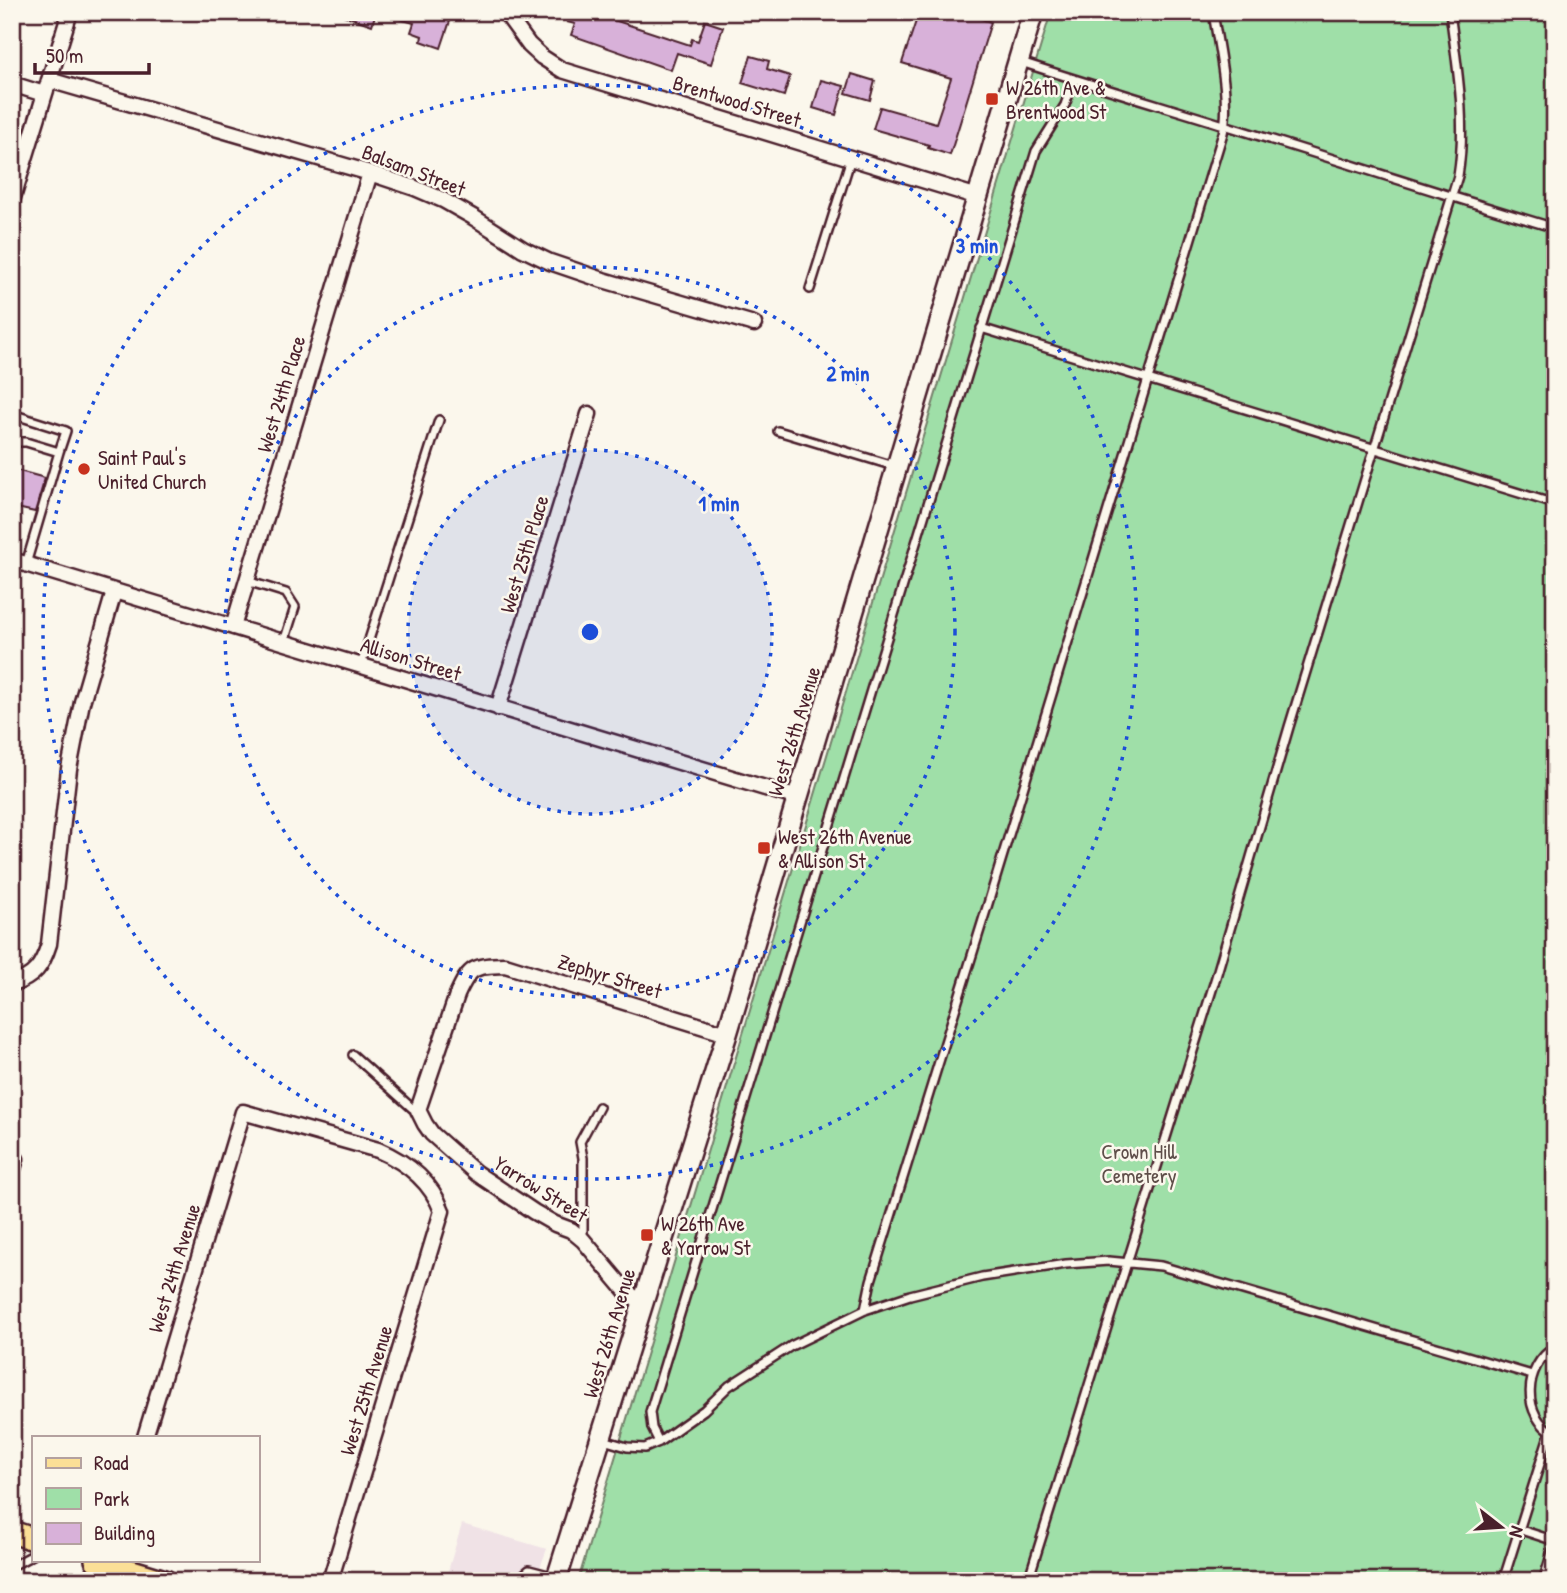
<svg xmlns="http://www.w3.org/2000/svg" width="1567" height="1593" font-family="'Patrick Hand',sans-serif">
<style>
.built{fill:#f0e2e6}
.green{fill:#9fdfa8;stroke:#747f6a;stroke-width:2}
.building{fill:#d8b1d9;stroke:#4a1f2b;stroke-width:2}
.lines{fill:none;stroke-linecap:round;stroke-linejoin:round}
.lane-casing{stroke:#4a1f2b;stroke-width:12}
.street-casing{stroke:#4a1f2b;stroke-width:19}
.secondary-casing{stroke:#4a1f2b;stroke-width:24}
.primary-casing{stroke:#4a1f2b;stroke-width:26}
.path{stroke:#4a1f2b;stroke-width:2.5;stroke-dasharray:5 5;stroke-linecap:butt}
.lane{stroke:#fbf7ec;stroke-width:7}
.street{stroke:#fbf7ec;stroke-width:14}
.secondary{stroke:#fbf7ec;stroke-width:19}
.primary{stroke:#fbdf96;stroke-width:21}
.ring{fill:none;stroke:#1d4ed8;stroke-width:3.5;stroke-dasharray:3.5 7}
.poi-dot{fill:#c8321e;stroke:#fbf7ec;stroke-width:2.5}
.labels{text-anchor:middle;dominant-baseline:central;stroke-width:5;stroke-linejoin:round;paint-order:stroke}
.poi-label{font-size:21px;fill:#4a1f2b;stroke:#fbf7ec;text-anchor:start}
.street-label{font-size:21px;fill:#4a1f2b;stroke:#fbf7ec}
.park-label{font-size:21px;fill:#5f4f4a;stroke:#fbf7ec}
.centre{fill:#1d4ed8;stroke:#fbf7ec;stroke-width:3.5}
.ring-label{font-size:21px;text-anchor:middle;font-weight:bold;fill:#1d4ed8;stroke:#fbf7ec;stroke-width:5;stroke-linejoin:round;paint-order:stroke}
</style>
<rect width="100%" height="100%" fill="#fbf7ec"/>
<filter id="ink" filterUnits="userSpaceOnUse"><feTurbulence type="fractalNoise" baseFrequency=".0143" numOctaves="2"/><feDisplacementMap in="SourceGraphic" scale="14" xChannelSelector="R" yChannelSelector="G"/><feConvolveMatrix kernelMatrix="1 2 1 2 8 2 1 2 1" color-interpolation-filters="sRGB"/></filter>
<g filter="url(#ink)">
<path class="built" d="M462,1524l85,25 -12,32h-90z"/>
<path class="green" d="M1051,12h504v1569h-977z"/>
<path class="building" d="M340,12h36l-4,13 -32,-11z
M388,12h36l26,9 -9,27 -20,-7 1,-5 -11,-4 3,-9 -26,-7z
M571,12h42l-2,7 79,26 2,-6 6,2 7,-20 18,6 -12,37 -34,-11 -6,17 -100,-35 4,-11 -8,-2z
M919,12h39l33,10 -41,133 -22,-7 1,-3 -56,-16 7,-22 56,16 15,-45 -49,-15z
M751,56l18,5 -2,8 23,7 -6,20 -42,-13z
M852,74l23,7 -5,19 -24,-7z
M821,80l23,6 -8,29 -23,-7z
M12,469l33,9 -10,34 -23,-5z"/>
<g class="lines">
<defs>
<path id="lane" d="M1021,62c67,22 135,42 203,63 111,34 220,70 331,103
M810,289l41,-131
M981,328l574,176
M12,414l54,17 -7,21 -33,-10h-14
M778,431l116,35
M26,564l33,-112
M247,581l39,12 9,14 -11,35
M361,665l78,-245
M353,1055l59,53 6,2
M583,1238v-80l-3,-16 19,-35
M865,1310l6,-29 116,-374 236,-774c8,-32 -5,-87 -10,-121
M1555,1347c-32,19 -34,70 0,87
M600,1439l27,8 18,1 14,-6 45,-32 25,-24 62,-40 74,-36 45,-15 72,-18 84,-13 43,-3 52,5 371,109
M659,1442l-7,-14 -2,-16 386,-1261 29,-46 9,-25
M1518,1529l37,12
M12,1566l21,-11
M516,1581l13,-11 27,7
M1028,1581l188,-604 73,-250 169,-551c9,-55 -1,-109 -8,-164
M1503,1581l47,-149
M1543,1581l12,-38"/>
<path id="street" d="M505,12l24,33 13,12 20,13 416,127
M49,80l321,93 45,15 28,12 30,17 50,32 27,13 53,18 151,44
M12,84l32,10
M12,201l58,-189
M12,560l786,238
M233,627l137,-454
M498,708l91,-294
M12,984c23,-7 30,-18 37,-40l20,-175 13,-67 32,-110
M12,1172l4,-13
M642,1303l-16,-12 -43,-51 -12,-10 -16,-6 -21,-12 -58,-39 -44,-39 -7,-10 -7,-14 39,-115c13,-29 17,-29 48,-30l222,69
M145,1437l98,-325 135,38c28,12 53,31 64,61l-112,370"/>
<path id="secondary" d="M556,1581l171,-547 306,-1022"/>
<path id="primary" d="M12,1532l21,7
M96,1560l69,21"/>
</defs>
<use href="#lane" class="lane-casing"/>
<use href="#street" class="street-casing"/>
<use href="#secondary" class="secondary-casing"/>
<use href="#primary" class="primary-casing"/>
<path class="path" d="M20,1574l20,7"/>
<use href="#lane" class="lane"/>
<use href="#street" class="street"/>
<use href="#secondary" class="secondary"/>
<use href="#primary" class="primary"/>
</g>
</g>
<circle cx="590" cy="632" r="182" fill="#1d4ed8" fill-opacity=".12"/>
<g class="ring">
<circle cx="590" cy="632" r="182"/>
<circle cx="590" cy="632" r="365"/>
<circle cx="590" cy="632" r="547"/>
</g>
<g class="poi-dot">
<rect x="985" y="92" width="14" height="14" rx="3.5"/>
<circle cx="84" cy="469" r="7"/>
<rect x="757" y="841" width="14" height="14" rx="3.5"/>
<rect x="640" y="1228" width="14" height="14" rx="3.5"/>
</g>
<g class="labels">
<g class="poi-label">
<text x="1006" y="87">W 26th Ave &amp;<tspan x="1006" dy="24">Brentwood St</tspan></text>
<text x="98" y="457">Saint Paul's<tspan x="98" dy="24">United Church</tspan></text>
<text x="778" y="836">West 26th Avenue<tspan x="778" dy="24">&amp; Allison St</tspan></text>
<text x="661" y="1223">W 26th Ave<tspan x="661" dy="24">&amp; Yarrow St</tspan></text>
</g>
<g class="street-label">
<text transform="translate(737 101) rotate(17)">Brentwood Street</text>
<text transform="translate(414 170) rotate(21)">Balsam Street</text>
<text transform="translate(281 394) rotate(-73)">West 24th Place</text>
<text transform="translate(524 554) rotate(-73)">West 25th Place</text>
<text transform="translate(411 659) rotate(17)">Allison Street</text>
<text transform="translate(794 731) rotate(-73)">West 26th Avenue</text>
<text transform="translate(610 976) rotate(17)">Zephyr Street</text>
<text transform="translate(541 1189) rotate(32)">Yarrow Street</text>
<text transform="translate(174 1268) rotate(-73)">West 24th Avenue</text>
<text transform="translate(609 1333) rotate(-73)">West 26th Avenue</text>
<text transform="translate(366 1390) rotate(-73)">West 25th Avenue</text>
</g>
<g class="park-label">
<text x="1139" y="1151">Crown Hill<tspan x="1139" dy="24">Cemetery</tspan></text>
</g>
</g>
<circle cx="590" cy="632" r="10" class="centre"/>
<g class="ring-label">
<text x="977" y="253">3 min</text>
<text x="848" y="381">2 min</text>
<text x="719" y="511">1 min</text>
</g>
<rect width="1567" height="1593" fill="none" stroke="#fbf7ec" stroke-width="42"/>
<rect x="21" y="21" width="1525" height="1551" fill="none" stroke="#4a1f2b" stroke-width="2.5" filter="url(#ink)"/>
<rect x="32" y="1436" width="228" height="126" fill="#fbf7ec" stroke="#b4a19f" stroke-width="2"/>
<rect x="46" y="1458" width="35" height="10" fill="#fbdf96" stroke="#b4a19f" stroke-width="2"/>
<text x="94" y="1470" font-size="21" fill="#4a1f2b">Road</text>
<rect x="46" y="1488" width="35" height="21" fill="#9fdfa8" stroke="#b4a19f" stroke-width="2"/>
<text x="94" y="1506" font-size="21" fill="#4a1f2b">Park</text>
<rect x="46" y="1523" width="35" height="21" fill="#d8b1d9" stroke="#b4a19f" stroke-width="2"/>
<text x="94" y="1540" font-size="21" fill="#4a1f2b">Building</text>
<g transform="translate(1501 1527) rotate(107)" stroke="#fbf7ec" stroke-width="5" paint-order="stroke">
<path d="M0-5L12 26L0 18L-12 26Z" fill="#4a1f2b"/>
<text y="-10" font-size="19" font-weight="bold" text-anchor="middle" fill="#4a1f2b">N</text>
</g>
<path d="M35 63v10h114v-10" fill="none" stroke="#4a1f2b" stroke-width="3.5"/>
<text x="46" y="63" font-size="21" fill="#4a1f2b" stroke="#fbf7ec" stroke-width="5" paint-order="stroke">50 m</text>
</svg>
